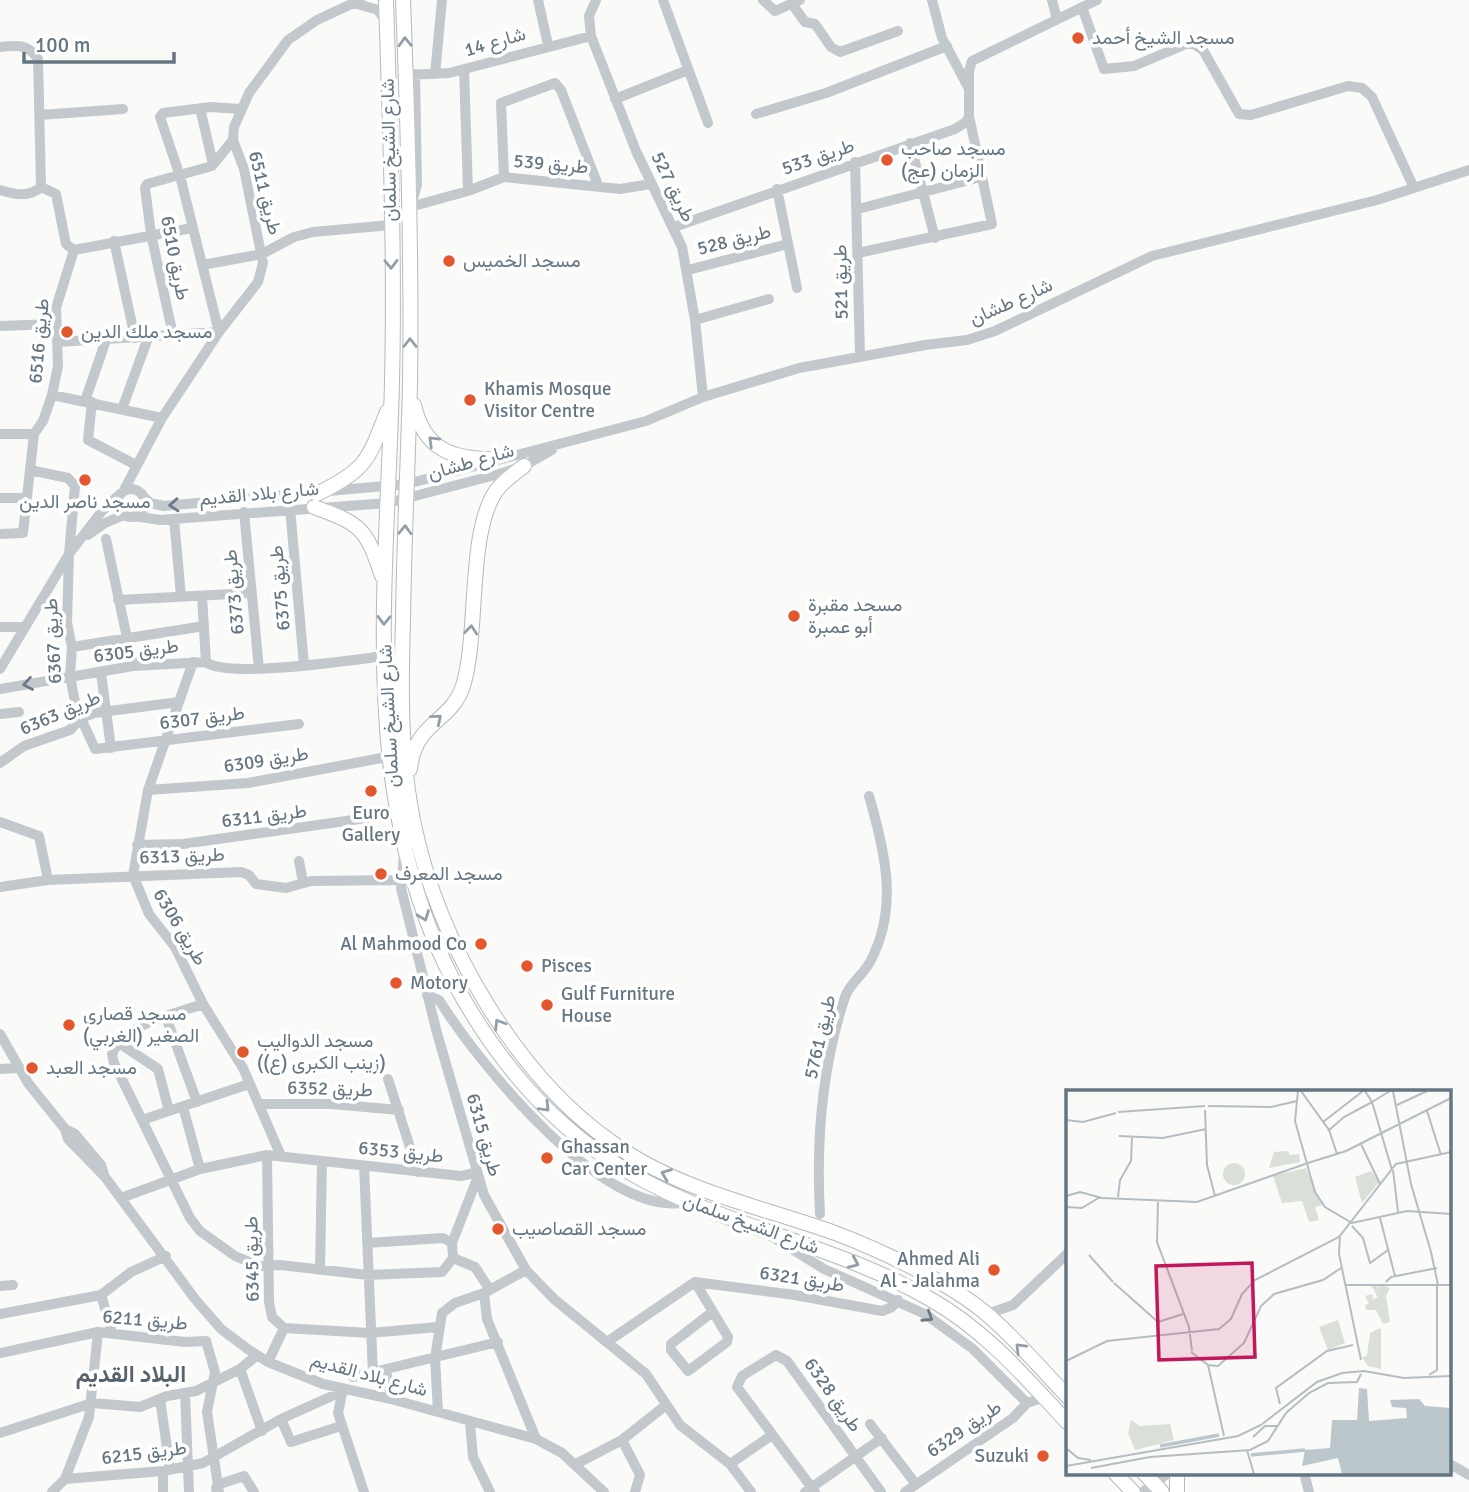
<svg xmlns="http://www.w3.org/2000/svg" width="1469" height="1492" font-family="Signika,Vazirmatn,sans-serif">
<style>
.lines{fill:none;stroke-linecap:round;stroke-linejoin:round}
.major-casing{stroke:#b5babe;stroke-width:16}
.minor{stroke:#c3c8cc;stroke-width:10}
.major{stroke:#fff;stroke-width:14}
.oneway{stroke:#939fa8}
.oneway2{stroke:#6a7a87}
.poi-dot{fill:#e4572e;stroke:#fff;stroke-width:2.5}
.labels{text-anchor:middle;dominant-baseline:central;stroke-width:7;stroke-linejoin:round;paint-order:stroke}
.poi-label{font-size:19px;fill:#657683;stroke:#fff;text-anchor:start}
.street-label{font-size:19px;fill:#657683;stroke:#fff}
.quarter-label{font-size:23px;font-weight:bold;fill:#57646e;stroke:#fff}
.inset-river{fill:none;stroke:#bbc7cb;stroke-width:3.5}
.inset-road{fill:none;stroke:#b5bdc2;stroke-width:2}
.view{fill:#c2185b;fill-opacity:0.15;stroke:#c2185b;stroke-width:3.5}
.inset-edge{fill:none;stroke:#657683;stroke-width:3.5}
</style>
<rect width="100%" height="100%" fill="#fafaf8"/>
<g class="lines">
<defs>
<path id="major" d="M386,0c4,127 9,255 6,382 -5,214 -39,441 81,633 34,55 78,105 132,142 99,68 222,82 325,142 55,31 95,78 138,124
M403,0c5,128 9,256 7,384 -2,79 -6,157 -7,236 -2,67 -3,135 10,200 13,65 40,129 75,186 32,51 72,100 122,135 66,49 149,65 225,92 45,17 118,51 154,83 28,24 53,54 79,81
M414,405c10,44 37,54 79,54
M317,494c50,-26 50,-31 70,-82
M314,507c47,17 52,21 68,69
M410,769c5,-48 41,-46 53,-83 16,-51 4,-153 33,-195 7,-10 18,-17 28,-25
M1115,1473l18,19
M1144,1473l18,19
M1177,1492v-15"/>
</defs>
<use href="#major" class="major-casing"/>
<path class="minor" d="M538,0l10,45
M596,0l-7,16 2,20 45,115 46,96 13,73 8,77
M663,0l45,123
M763,0l12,11 25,-11
M932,0l10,38 26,49
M1052,0l5,19
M354,3l24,7 8,12
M792,4l13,18 10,2 16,23 9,5 58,-21
M1082,7l22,62 30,-3 52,-22h8l9,6 36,64 12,1 97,-29 14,2 10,9 42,91
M0,47c18,-2 28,-3 38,12l3,128
M464,69l4,122
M435,74l7,-74
M406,75l43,-2 142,-37
M615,99l73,-29
M200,108l13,56
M756,114l70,-21 121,-47
M40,115l83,-6
M910,143l25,95
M855,162l5,193
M504,177l-3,-74 54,-20 6,7 37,95
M41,187l15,7 10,50 8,6
M777,189l20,99
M0,190c14,4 29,8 41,-3
M411,205l6,-20 -2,-111
M410,207l58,-16 36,-14 116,12 31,-5
M858,209l123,-32
M674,227l281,-98 11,-7 3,-6
M114,241l21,97
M858,253l134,-29 -23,-108v-45l3,-10 125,-61
M202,265l60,-11 32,-17 19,-5 78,-7
M688,270l100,-26
M695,320l74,-21
M0,326l54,-2
M173,335l-22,-101 -6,-46 2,-4 65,-18 21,-26 1,-13 15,-34 39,-53 29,-20 43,-20
M57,342l162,-10 -39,-156 -20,-59 3,-4 48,-6 29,2
M52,395l110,23
M85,401l21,-61
M92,402l-4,38 48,25
M122,409l26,-71
M0,434h34
M30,470l38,8 7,8 -6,68 -2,69 5,24 -2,29 6,31 19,42 204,-25
M117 503a14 14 0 1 1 28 0a14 14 0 1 1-28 0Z
M124,490l38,-72 57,-86 39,-50 5,-19 -19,-94 -11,-29
M142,495l8,8 14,3 243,-22 239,-63 57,-24 96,-29 126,-23 42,-5 28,-9 157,-75 225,-56 92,-30
M0,498h26
M290,508l14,157
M244,512l15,157
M134,516l26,4 228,-17 111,-29 25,-8 28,-16
M174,519l7,77
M0,534l23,-1 11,-99 9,-13 9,-26 6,-29 -2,-58 18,-58 118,-22
M88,535l17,-12 19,-8
M106,539l27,127
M202,596l4,66
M118,600l133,-7
M0,627h22
M72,647l132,-21
M193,662l-45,128 -15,85 16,39 26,33 28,57 40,64 38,88
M206,662c21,17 146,-2 178,-6
M0,669l69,-115 33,-43 16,-15
M101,673l10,75
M0,689l133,-23 73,-4
M0,714l19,-2
M0,763l24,-17 46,-16 11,-12 13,-5 85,-11
M148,790l100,-7 139,-26
M0,822l39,14 9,44
M137,845l46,-1 212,-30
M404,854l-3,34 36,145 47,162 42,75 28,29 92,75 34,51 50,39 21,28
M299,861l4,21
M0,887l48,-7 193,-8 8,3 7,9 30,4 25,-7 89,-1
M427,995l12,5c39,62 165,220 247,202
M203,1004c-28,10 -78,19 -91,50l2,9 76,155 10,13 35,25 24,10 21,-1 88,10 74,-3 11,-14 -1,-15 -9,-5 -76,5
M166,1017l31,85
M0,1034l28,49 37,46 10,5 26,31 4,12
M119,1043l39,26 11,42
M0,1069l19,-1
M388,1079l30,93
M259,1104h72l68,6
M183,1107l17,62
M142,1120l107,-36
M65,1129l3,10 37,38 90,122 26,30 28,21 19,12 55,22 68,15 145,40 26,14 42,39
M267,1155l2,147 3,15 12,11 86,5 68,-6
M364,1166l9,207
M121,1198l79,-29 67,-14 194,21 14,-3
M820,1214c-4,-72 2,-148 25,-217 5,-14 18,-22 25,-35 29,-54 15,-111 -1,-166
M771,1236l53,33 101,45 48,35 54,54
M452,1243l25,-64
M453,1258l22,9 15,23
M320,1270l2,-108
M695,1282l33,55 -1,5 -39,29 -17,-21v-6l40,-31
M0,1286l13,-1
M484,1293l3,26 49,120
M101,1295l11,37
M0,1314l101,-19 30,-23 35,-16
M987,1314l26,-9 55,-52
M206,1341l9,31 -8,40 12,80
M607,1342l88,-60 100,13 87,16 10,-4 6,-7
M0,1353l98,-21 87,10 21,-1
M268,1362l16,-34
M240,1369l22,62
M386,1370l5,29
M353,1377l145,-35
M343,1389l-5,24 26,79
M185,1393l4,99
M160,1399l10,70
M438,1412l-3,-54 7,-45 13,-10 29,-10 42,-23
M281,1419l10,23 50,-16
M470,1423l3,34 17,35
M870,1424l45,59
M0,1433l92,-30 48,4 27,-11 29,-5 44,-22 16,-13
M622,1440l18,35 -5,17
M576,1464l46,-24 44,-35
M730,1464l42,-29
M1450,1464l19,11
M163,1471v21
M1304,1473l5,19
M65,1479l98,-8 40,-8 78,-44 60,-27
M216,1489l1,-4 27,-9 10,16
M52,1492l13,-13 24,-62 9,-85
M805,1492l77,-54
M815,1492l-78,-105 5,-11 34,-21 11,6 94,131
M905,1492l108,-74 14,-15 18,-6
M1143,1492l25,-19"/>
<use href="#major" class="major"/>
</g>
<defs><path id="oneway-chevron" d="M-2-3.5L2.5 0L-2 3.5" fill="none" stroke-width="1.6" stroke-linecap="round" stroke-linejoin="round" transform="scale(1.75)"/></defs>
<g class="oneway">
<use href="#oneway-chevron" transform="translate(405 42) rotate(-92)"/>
<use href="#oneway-chevron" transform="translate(391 264) rotate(89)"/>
<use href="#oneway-chevron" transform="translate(410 343) rotate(-90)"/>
<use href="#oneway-chevron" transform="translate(433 441) rotate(-136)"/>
<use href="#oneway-chevron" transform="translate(405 530) rotate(-88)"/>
<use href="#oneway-chevron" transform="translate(384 620) rotate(91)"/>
<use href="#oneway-chevron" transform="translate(471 630) rotate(-84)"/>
<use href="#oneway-chevron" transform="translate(437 719) rotate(-40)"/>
<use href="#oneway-chevron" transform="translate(424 916) rotate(69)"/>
<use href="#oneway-chevron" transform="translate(499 1024) rotate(-122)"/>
<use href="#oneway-chevron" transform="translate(545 1107) rotate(46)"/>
<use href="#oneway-chevron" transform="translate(666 1174) rotate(-158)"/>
<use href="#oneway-chevron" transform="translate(854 1263) rotate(24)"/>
<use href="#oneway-chevron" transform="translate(1020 1348) rotate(-135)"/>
</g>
<g class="oneway2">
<use href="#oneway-chevron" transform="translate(174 505) rotate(176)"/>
<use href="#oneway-chevron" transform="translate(28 684) rotate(170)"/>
<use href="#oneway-chevron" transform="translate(928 1317) rotate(33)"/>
</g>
<g class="poi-dot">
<circle cx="1078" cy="38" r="7"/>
<circle cx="887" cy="160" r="7"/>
<circle cx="449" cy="261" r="7"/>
<circle cx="67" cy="332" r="7"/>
<circle cx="470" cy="400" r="7"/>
<circle cx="85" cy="480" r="7"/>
<circle cx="794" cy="616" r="7"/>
<circle cx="371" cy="791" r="7"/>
<circle cx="381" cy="874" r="7"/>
<circle cx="481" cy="944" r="7"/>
<circle cx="527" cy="966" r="7"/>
<circle cx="396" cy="983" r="7"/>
<circle cx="547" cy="1005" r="7"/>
<circle cx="69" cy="1025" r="7"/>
<circle cx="243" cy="1052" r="7"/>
<circle cx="32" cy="1068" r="7"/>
<circle cx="547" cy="1158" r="7"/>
<circle cx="498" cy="1229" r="7"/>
<circle cx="994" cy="1270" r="7"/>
<circle cx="1043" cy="1456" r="7"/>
</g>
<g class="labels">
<g class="poi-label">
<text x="1092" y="38">مسجد الشيخ أحمد</text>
<text x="901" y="149">مسجد صاحب<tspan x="901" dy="22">الزمان (عج)</tspan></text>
<text x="463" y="261">مسجد الخميس</text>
<text x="81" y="332">مسجد ملك الدين</text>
<text x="484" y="389">Khamis Mosque<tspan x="484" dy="22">Visitor Centre</tspan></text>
<text x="85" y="502" text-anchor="middle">مسجد ناصر الدين</text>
<text x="808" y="605">مسجد مقبرة<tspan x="808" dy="22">أبو عمبرة</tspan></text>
<text x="371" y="813" text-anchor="middle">Euro<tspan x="371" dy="22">Gallery</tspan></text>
<text x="395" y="874">مسجد المعرف</text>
<text x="467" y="944" text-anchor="end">Al Mahmood Co</text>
<text x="541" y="966">Pisces</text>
<text x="410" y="983">Motory</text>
<text x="561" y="994">Gulf Furniture<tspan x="561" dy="22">House</tspan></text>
<text x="83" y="1014">مسجد قصاري<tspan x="83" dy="22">الصغير (الغربي)</tspan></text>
<text x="257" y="1041">مسجد الدواليب<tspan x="257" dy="22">(زينب الكبرى (ع))</tspan></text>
<text x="46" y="1068">مسجد العبد</text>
<text x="561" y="1147">Ghassan<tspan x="561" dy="22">Car Center</tspan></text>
<text x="512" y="1229">مسجد القصاصيب</text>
<text x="980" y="1259" text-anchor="end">Ahmed Ali<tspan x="980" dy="22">Al - Jalahma</tspan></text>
<text x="1029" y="1456" text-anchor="end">Suzuki</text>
</g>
<g class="street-label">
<text transform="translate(495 42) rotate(-16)">شارع 14</text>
<text transform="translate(389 150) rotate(-91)">شارع الشيخ سلمان</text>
<text transform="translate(818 157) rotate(-19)">طريق 533</text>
<text transform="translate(551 164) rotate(5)">طريق 539</text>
<text transform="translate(673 187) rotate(64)">طريق 527</text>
<text transform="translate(265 193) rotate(76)">طريق 6511</text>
<text transform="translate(734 240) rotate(-14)">طريق 528</text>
<text transform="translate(175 258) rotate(79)">طريق 6510</text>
<text transform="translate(841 282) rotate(-91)">طريق 521</text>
<text transform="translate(1011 302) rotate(-24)">شارع طشان</text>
<text transform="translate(39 341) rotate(-85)">طريق 6516</text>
<text transform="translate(471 462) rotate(-16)">شارع طشان</text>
<text transform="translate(259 494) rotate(-5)">شارع بلاد القديم</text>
<text transform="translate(280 588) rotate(-95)">طريق 6375</text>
<text transform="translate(234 592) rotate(-95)">طريق 6373</text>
<text transform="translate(53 641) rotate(-93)">طريق 6367</text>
<text transform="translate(136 651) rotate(-7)">طريق 6305</text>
<text transform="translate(60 713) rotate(-23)">طريق 6363</text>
<text transform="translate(389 716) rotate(-93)">شارع الشيخ سلمان</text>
<text transform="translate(202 718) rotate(-7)">طريق 6307</text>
<text transform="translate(266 760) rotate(-9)">طريق 6309</text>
<text transform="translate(264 816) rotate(-7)">طريق 6311</text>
<text transform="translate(182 856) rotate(-2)">طريق 6313</text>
<text transform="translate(180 927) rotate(59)">طريق 6306</text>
<text transform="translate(820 1037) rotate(-77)">طريق 5761</text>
<text transform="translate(330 1089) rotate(2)">طريق 6352</text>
<text transform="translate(484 1135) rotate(74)">طريق 6315</text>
<text transform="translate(401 1152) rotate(6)">طريق 6353</text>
<text transform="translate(751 1224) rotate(20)">شارع الشيخ سلمان</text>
<text transform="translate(252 1259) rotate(-91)">طريق 6345</text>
<text transform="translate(802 1279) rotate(9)">طريق 6321</text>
<text transform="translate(145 1320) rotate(5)">طريق 6211</text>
<text transform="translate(369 1375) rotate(15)">شارع بلاد القديم</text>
<text transform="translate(833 1395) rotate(55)">طريق 6328</text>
<text transform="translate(964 1429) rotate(-34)">طريق 6329</text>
<text transform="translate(144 1453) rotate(-7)">طريق 6215</text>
</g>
<g class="quarter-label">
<text x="131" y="1374">البلاد القديم</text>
</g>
</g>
<g transform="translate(1066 1090)">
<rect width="385" height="385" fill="#fafaf8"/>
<path d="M222,61l2,4 9,-1 1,8 -31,6 5,-16zM157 84a11 11 0 1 1 22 0a11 11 0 1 1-22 0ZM240,78l16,37 -7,2 4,13 -10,2 -7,-21 -20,2 -9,-27zM305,81l9,10 -18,22 -7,-26zM311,194l1,5 2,-5 10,4 -4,8 4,26 -7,2 -7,-14h-10l-1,-5 4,-1 -4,-8 7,-2 1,5 5,-1 -6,-12zM272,230l7,23 -17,7 -9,-23zM314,238l1,1v40l-13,-3 -6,-9 5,-1 3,-23zM65,330l9,6 30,-2 4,16 -39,10 -7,-17z" fill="#dadfd7"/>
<path d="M293,298l8,1 2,32 38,-3 -1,-10 -14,-1 -2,-7 29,-1 6,7 26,2v66h-109l-4,-16 -36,8 3,-16 25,-2 2,-28h25z" fill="#bbc7cb"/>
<path class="inset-river" d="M94,356l59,-11M185,365l54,-5"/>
<path class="inset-road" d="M232,1l-3,30 20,71 10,15 27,16 55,-12 44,3M235,1l28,39 8,24M299,1l7,11 18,-11M327,1l18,93 20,68M331,15l30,-14M142,16l63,1 26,-6M139,20l2,55 8,31M361,21l14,44M52,22l87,-6M0,30l17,2 33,-9M257,32l40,-31M262,41l16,-14 28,-15 20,68M53,46l44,2 43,-9M295,54l19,40M242,73l38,-12 105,-53M327,80l5,42M0,106l14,-4 22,6 95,4 111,-39M52,107l2,-17 11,-19 1,-23M92,112l-1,40 32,85 3,24M0,117l16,1 18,-11M314,128l15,58M286,136l11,12 7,25 18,-13M274,146l-1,18 22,106M365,162l7,33M23,165l24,27M320,192l5,-5 46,-9M48,193l44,39 25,-8M279,195h106M125,262l17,13 10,1 26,-23 17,-37 13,-12 49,-14 18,-12M0,271l41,-20 112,-12 12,-10 11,-25 13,-14 84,-43 57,-73 55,-12M142,275l16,71M363,285l8,-5v-84M214,314l-4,-16 51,-37 26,-6M187,347l12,-11h13M0,358l12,10 13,2M181,360l7,24M0,376l172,-30 23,-11 56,-43 25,-9 22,-2 40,7 47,-2M25,378l59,-11 100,-7 18,-9 18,-28 23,-20 19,-10 29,-1 4,-8"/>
<path class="view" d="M186,173l3,94 -96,3 -3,-94z"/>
<rect width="385" height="385" class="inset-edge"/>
</g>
<path d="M24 52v10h150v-10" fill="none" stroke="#657683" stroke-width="3.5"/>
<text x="35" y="52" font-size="21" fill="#657683" stroke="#ffffff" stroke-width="5" paint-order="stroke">100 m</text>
</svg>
